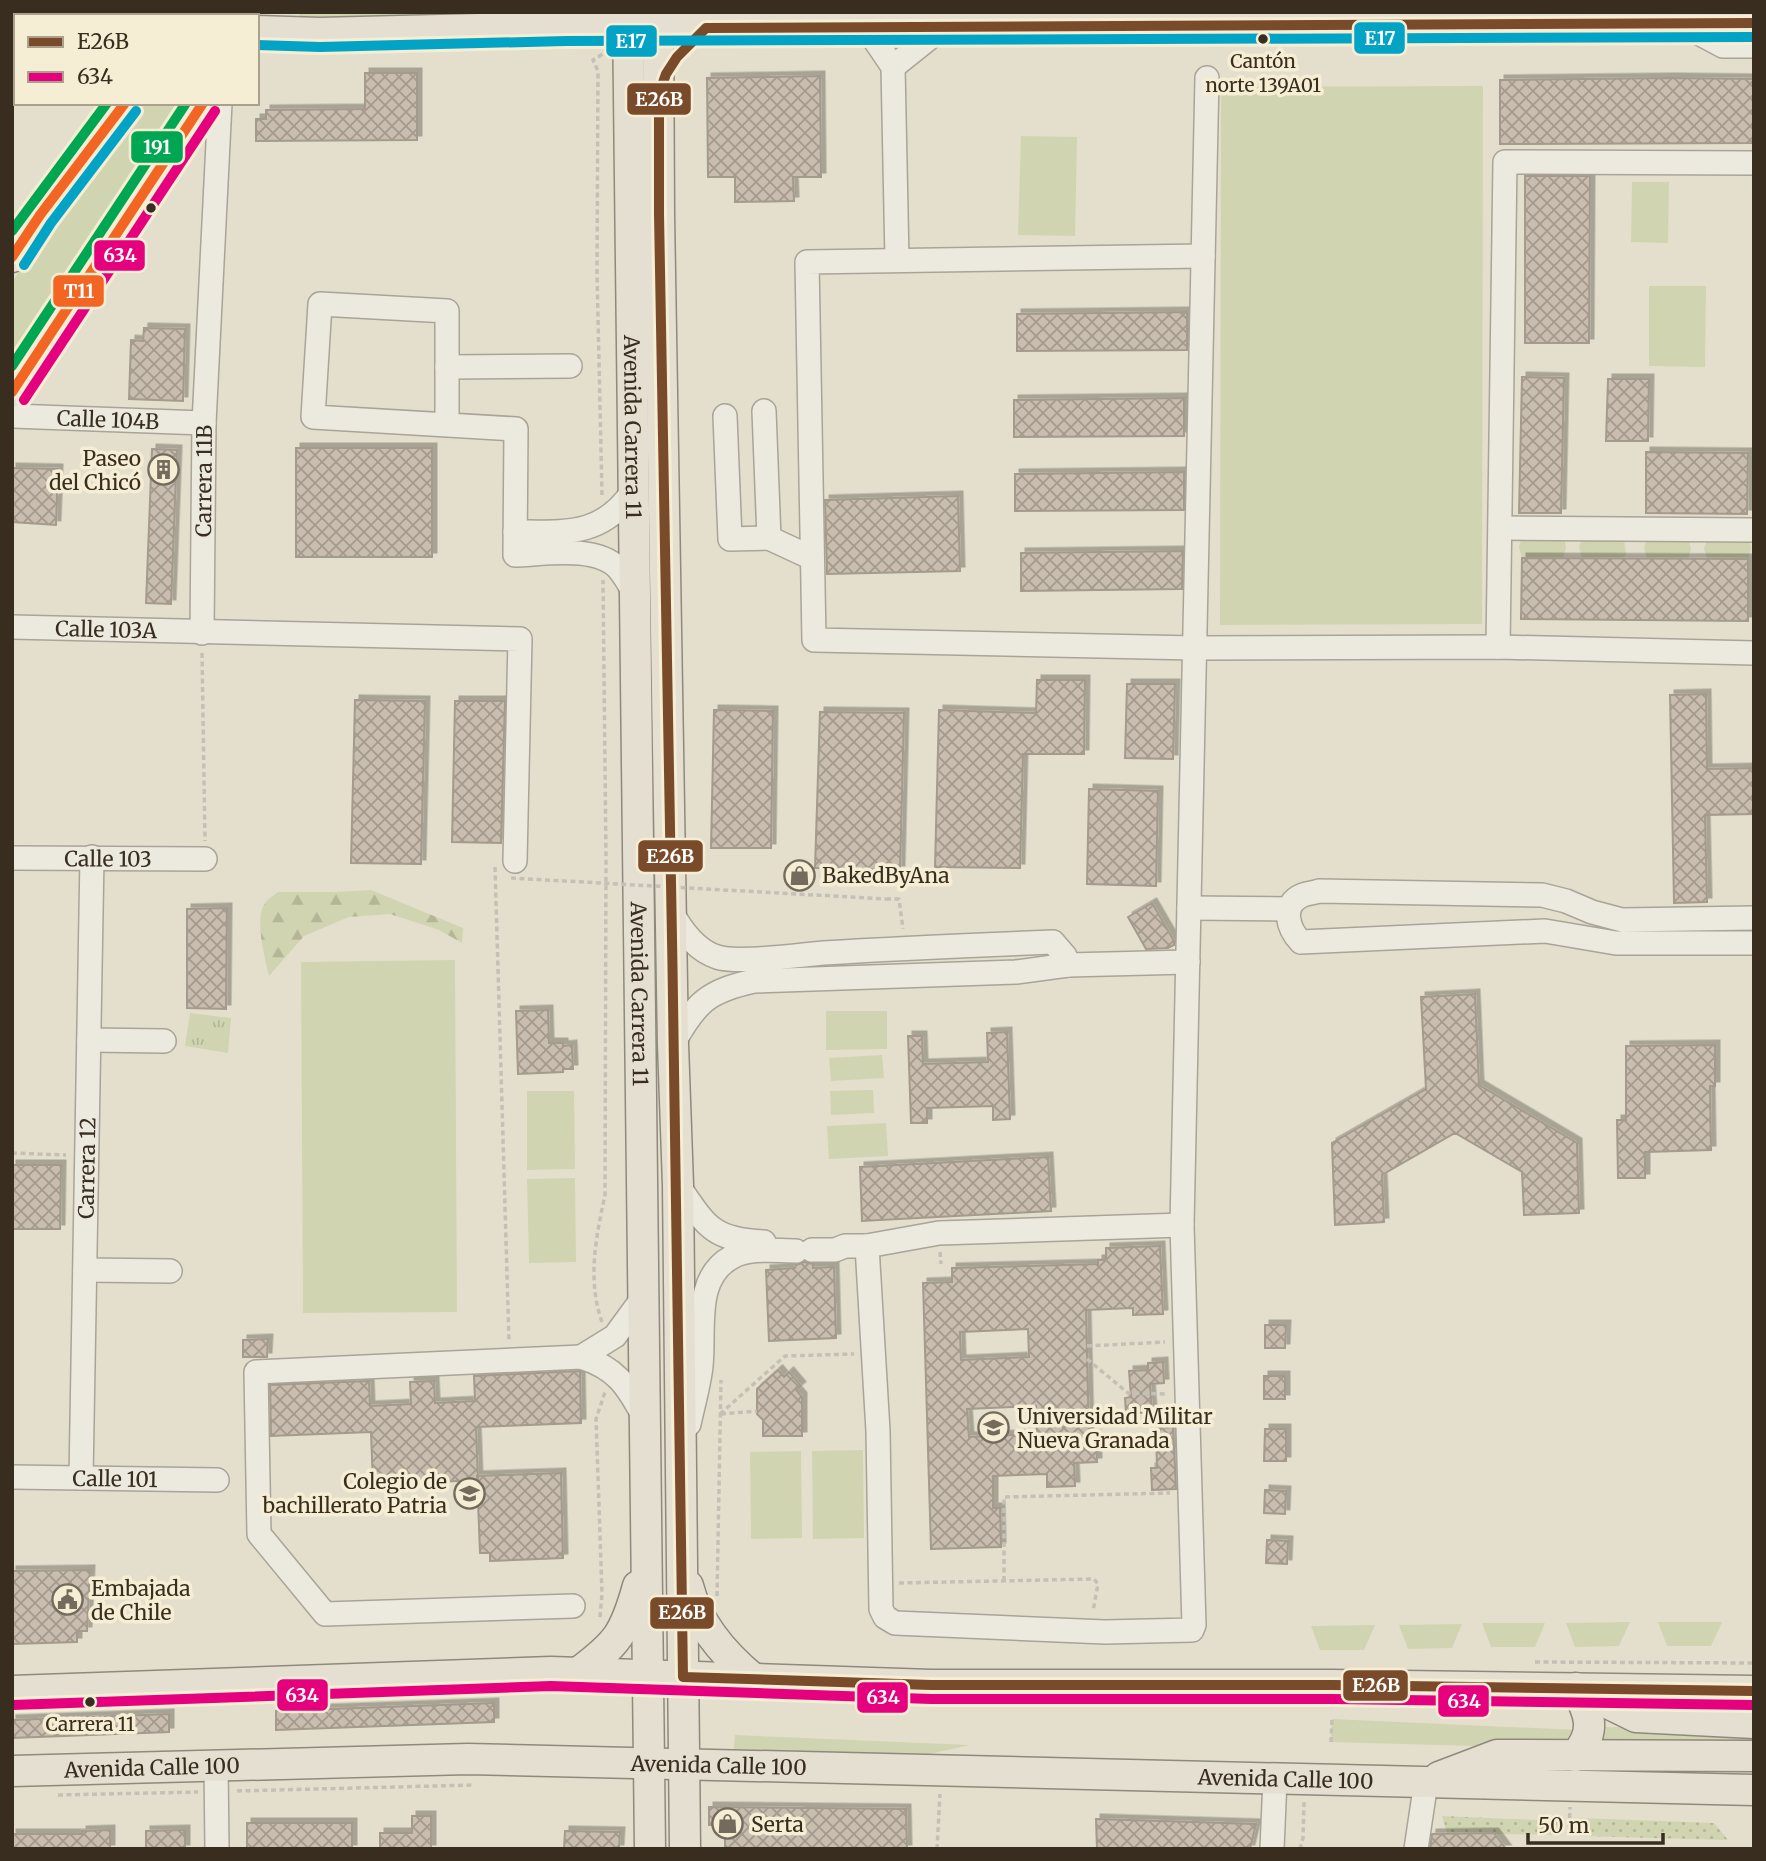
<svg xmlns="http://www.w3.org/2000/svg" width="1766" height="1861" font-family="Merriweather,serif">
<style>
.grass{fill:#d1d4b0}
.forest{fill:url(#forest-firs)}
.park{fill:url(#park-tufts)}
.garden{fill:url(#garden-dots)}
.building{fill:url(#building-cross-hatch);stroke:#a49b8c;stroke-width:2;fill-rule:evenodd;filter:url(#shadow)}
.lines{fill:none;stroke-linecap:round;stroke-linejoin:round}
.minor-casing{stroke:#a9a497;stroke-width:26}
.major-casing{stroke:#8f897d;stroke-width:33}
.path{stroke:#c5c0b5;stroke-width:3.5;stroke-dasharray:5 3.5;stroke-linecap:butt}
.minor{stroke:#ece9df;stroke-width:23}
.major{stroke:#e4dfd0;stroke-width:30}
.path-bridge{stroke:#c5c0b5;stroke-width:3.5;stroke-dasharray:5 3.5;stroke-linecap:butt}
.bus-1-casing{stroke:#f5eed4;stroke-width:16}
.bus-2-casing{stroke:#f5eed4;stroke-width:16}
.bus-3-casing{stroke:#f5eed4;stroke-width:16}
.bus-4-casing{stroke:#f5eed4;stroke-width:16}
.bus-5-casing{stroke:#f5eed4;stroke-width:16}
.bus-1{stroke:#7a4b2a;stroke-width:10}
.bus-2{stroke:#e5007d;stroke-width:10}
.bus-3{stroke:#03a3c5;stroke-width:10}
.bus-4{stroke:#f26522;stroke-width:10}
.bus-5{stroke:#00a651;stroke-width:10}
.bus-dot{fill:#382d1f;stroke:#f5eed4;stroke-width:2.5}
.labels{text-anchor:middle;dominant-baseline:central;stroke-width:7;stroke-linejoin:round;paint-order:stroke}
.bus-label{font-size:19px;fill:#382d1f;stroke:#f5eed4}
.street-label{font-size:21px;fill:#382d1f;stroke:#f5eed4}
.poi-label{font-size:21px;fill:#382d1f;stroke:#f5eed4;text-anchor:start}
.line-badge{stroke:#f5eed4;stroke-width:2.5}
.badge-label{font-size:19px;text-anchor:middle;font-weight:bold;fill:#fff}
</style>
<defs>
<pattern id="forest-firs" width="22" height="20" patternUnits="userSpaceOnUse" patternTransform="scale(1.75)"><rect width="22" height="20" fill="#d1d4b0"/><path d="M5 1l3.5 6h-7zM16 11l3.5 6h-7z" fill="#b4b697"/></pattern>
<pattern id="park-tufts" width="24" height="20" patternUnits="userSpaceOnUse" patternTransform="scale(1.75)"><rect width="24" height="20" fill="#d1d4b0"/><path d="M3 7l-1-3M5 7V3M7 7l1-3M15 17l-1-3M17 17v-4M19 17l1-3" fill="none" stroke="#b4b697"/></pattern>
<pattern id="garden-dots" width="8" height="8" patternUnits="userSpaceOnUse" patternTransform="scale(1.75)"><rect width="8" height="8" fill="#d1d4b0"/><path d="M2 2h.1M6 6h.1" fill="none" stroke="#b4b697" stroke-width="1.8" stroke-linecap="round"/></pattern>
<pattern id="building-cross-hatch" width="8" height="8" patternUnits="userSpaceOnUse" patternTransform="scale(1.75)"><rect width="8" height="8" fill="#c8bdae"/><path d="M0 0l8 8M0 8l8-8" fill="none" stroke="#a39a8d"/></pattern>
<filter id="shadow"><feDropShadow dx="4.5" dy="-4.5" stdDeviation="0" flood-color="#0004"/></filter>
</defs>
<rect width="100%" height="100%" fill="#e4dfcd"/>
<path class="grass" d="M300,13h295l-299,12z
M1483,86l-1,538 -262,1 1,-538z
M138,103h49l-175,265v-86z
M1021,136l56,1 -2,99 -57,-1z
M1632,182h37l-1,61 -37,-1z
M1649,286h57l-1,81 -56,-1z
M1522,537h42l2,11 -3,10h-41l-3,-11z
M1583,537l41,1 2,16 -3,4h-41l-3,-11z
M1647,537l41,1 3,11 -3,10h-41l-3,-11z
M1708,538h41l2,11 -3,10h-41l-3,-11z
M455,960l2,352 -154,1 -2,-351z
M826,1011h61v38l-61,1z
M882,1055l2,23 -53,3 -2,-23z
M873,1090l1,23 -43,2 -1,-24z
M527,1091h47l1,78 -48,1z
M886,1123l2,33 -59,3 -2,-33z
M575,1178l1,84 -47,1 -2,-84z
M863,1450l1,88 -51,1 -1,-88z
M801,1451l1,87 -51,1 -1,-87z
M1630,1622l-11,24 -44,1 -9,-24z
M1658,1622h64l-11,24h-44z
M1482,1623h63l-10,24h-44z
M1462,1624l-10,24 -44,1 -9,-24z
M1375,1625l-11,25h-44l-9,-24z
M1332,1719l246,11 -3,19 -244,-7z
M1597,1727l95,1 62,3v21l-158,-6z
M735,1735l235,10 -54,12 -183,-1z"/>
<path class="forest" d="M371,890l92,38 -1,15 -23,-13 -49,-16 -41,3 -45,19 -35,40c-4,-17 -15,-59 -4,-73 3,-4 9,-8 13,-11h58z"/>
<path class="park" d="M190,1013l41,5 -3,35 -43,-7z"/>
<path class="garden" d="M1442,1816l119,5v14l-114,-2z
M1580,1818l134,5 14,17 -148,-4z"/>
<path class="building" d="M365,73h52v67l-161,1v-22h10v-9l99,-1z
M820,76l1,101h-28l1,24 -59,1v-25h-27l-1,-99z
M1670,78l84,1v64l-254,1v-64z
M1525,176h65l-1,167h-64z
M1187,312v38l-170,1v-37z
M144,328l41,1 -2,72 -54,-2 2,-59 12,1z
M1522,377l42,1 -3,135h-42z
M1608,379h41l-1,62h-42z
M1184,398v38l-170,1v-37z
M296,448h136v109h-136z
M152,449l25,1 -6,154 -25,-1z
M1646,452l102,1 -1,61 -101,-1z
M12,468l46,1 -2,56 -44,-3z
M1184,472v38l-169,1v-37z
M958,496l2,75 -133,3 -2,-74z
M1183,551l-1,38 -161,2v-38z
M1522,558l226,1v62l-227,-2z
M1037,680h48l-1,74h-61l-3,114 -85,-1 4,-157 97,3z
M1127,684h48l-2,75 -48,-1z
M1706,694l1,75 47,-1v46l-49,1 2,87 -33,1 -4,-208z
M355,700l70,1 -4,163 -70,-1z
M455,701h50l-4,142 -49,-1z
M714,710l59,1 -2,137h-60z
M820,712l84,1 -4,157 -85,-2z
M1089,789l69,2 -2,95 -69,-2z
M1152,903l22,38v4l-6,3 -22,1 -18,-32z
M227,908l-1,101 -39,-1v-99z
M1475,994l4,91 98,58 2,70 -55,2 -2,-43 -67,-39 -73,42 2,47 -49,3 -3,-82 94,-54 -5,-92z
M548,1010l1,33h14v3l9,-1 1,24h-10v3l-45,2 -2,-63z
M1007,1032l3,87 -17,1v-14l-66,2v15h-16l-3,-87h14l1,28 65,-2 -1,-29z
M1715,1045v41h-5l1,64 -66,2v26h-27l-1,-58h9v-74z
M1048,1157l3,54 -189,10 -2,-54z
M12,1165h49l-1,64h-48z
M1160,1246l3,68 -30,1v-7l-47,2 3,126 7,-1 1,27 -23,1 1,23 -28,1v-13l-54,2v32h7l1,39 -70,2 -8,-266 29,-1v-14l146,-4v-4h8v-12zM1028,1329l1,28 -68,3 -1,-28zM1036,1406l1,28 -68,3 -2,-28z
M804,1262l9,2v4l21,-1 2,71 -67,3 -3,-71 29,-2 1,-3z
M1265,1325h21l-1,23h-20z
M268,1339l-1,18h-24v-17z
M1163,1362l1,21 -14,1 2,28 -26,2 -1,-16 6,-1 -2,-26 19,-1v-7z
M778,1370l6,7 5,-5 12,14 -5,4 6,7v39h-39v-16l-6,-6v-25z
M580,1371l1,52 -105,4 2,53 -105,5 -2,-53 -100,4 -1,-51 99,-4 1,25 41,-2 -1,-22 24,-1 1,22 40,-2 -1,-25z
M1264,1376h21v23h-21z
M1173,1427l3,62 -24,1 -1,-22h6l-1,-40z
M1265,1429h21v32h-22z
M561,1473l2,85 -73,3v-8h-10l-3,-77z
M1265,1490l21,1 -1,23 -21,-1z
M1267,1540l21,1 -1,23 -21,-1z
M90,1570l-3,61h-10v11l-65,2v-73z
M494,1703v19l-218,8v-19z
M169,1714v18l-157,6v-18z
M709,1807l197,2 1,40 -182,-1v-23h-16z
M412,1816h19v33h-51v-16h32z
M1096,1819l160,5 -6,25h-153z
M247,1823h105v26h-105z
M110,1830v19h-98v-15h70v-3z
M185,1830v19h-39v-18z
M565,1831l55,1 -1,17h-55z
M1494,1833l12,16h-76l2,-15z"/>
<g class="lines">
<defs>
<g id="minor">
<path d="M1682,24l41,22h31"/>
<path d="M866,27l27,40 4,193"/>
<path d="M893,67l50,-40"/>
<path d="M1203,256l-396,6 7,378 381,8 303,-1 256,6"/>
<path d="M447,367l123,-1"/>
<path d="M764,411l5,127 43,20"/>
<path id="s1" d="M12,416l192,7"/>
<path d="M725,416l5,123 39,-1"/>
<path d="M447,425v-114l-127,-7 -7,113 203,12 -1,126c30,-1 81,-10 103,13 8,9 13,19 18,29"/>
<path d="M1501,528l253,2"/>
<path d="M515,532c50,0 87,5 118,-41"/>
<path id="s2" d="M12,627l508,12 -5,222"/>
<path id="s3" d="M202,633l2,-210 16,-320"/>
<path d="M1498,647l7,-485 249,1"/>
<path id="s4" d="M12,858l193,1"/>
<path d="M1189,908l100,1"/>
<path d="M670,909c10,19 25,41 47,48 21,7 82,-2 107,-4 76,-5 152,-8 229,-11l12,14 3,9"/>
<path d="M1754,918l-132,2 -30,-8 -26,-11 -24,-6 -223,-4c-5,2 -11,2 -16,4 -23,9 -15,34 -2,47l244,-11 71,12h138"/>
<path d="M89,1040l75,1"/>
<path d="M673,1044c23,-42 35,-53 81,-63l262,-9 52,-7 120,-3"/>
<path d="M678,1185c28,41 34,55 86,57"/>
<path d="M867,1246l11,185 3,178 4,8 10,6 210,9 87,-2 2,-5 -12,-400 25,-1147"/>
<path d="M812,1250h23l10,-4h22l72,-13 243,-8"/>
<path d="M85,1270l85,1"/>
<path d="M581,1357l34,-21 27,-37"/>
<path d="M689,1424c4,-19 10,-39 12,-58 4,-37 -8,-88 31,-109 18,-10 43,-6 64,-6"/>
<path id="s5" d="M12,1477l205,3"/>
<path id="s6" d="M81,1478l11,-621"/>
<path d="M573,1606l-248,8 -66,-80 -3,-162 325,-15c35,11 46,28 63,60"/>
<path d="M216,1764l1,85"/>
<path d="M1272,1849l3,-70"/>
<path d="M1416,1849l10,-67"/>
</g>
<g id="major">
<path id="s7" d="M628,12l22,1837"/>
<path d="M658,12l1,202 14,830 5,141 7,664"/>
<path d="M190,16l3,-4"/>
<path d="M12,21h4"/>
<path d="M257,31l63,2 246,-6 1188,-4"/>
<path d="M12,257l28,-42 85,-112"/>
<path d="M12,392l191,-289"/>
<path d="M688,1586c10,39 36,69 67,94"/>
<path d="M579,1672c39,-29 46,-39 59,-86"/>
<path d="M12,1691l539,-19 380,13h402l421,6"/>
<path d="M1585,1692l51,25 118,6"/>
<path d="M1575,1756c22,-24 15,-42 1,-68"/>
<path id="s8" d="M12,1771l456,-12 1286,31"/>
<path d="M1439,1777l58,-22 257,1"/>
</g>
</defs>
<use href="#minor" class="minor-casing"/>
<use href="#major" class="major-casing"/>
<path class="path" d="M602,495l-5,-222 1,-202 -5,-11 13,-8
M202,653l3,188
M495,867l14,475
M886,899h13l4,30
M12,1153l54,2
M940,1252l1,12
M602,1322c-15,-42 -6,-85 3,-127l1,-338 -3,-277
M1087,1346l78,-4
M1087,1359l41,34 39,1
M720,1414l65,-58 69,-2
M721,1414l36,-3
M1004,1581v-84l166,-4
M899,1583l195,-4 4,5 -5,27
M717,1596l4,-216
M600,1617l2,-23 -6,-175 9,-27
M1535,1662l219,1
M1331,1742l1,-23
M237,1791l237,-6
M58,1795l140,-3
M1569,1835l1,-28
M937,1849l3,-55
M1300,1849l3,-11 1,-36"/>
<use href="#minor" class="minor"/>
<use href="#major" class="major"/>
<path class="path-bridge" d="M511,878l375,21"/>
<defs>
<path id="bus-1" d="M1754,23l-1048,5 -29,29 -11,17 -7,20v120c8,488 19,975 24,1463l248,8h402l421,6"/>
<path id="bus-2" d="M24,400l191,-289
M12,1705l539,-19 380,13h402l421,6"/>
<path id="bus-3" d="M257,45l63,2 246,-6 1188,-4
M24,265l27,-42 85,-112"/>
<path id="bus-4" d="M12,257l28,-42 85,-112
M12,392l191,-289"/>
<path id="bus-5" d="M12,231l95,-128
M12,366l174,-263"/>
</defs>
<use href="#bus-1" class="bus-1-casing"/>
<use href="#bus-2" class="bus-2-casing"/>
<use href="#bus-3" class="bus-3-casing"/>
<use href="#bus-4" class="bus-4-casing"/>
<use href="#bus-5" class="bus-5-casing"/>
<use href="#bus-1" class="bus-1"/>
<use href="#bus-2" class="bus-2"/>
<use href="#bus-3" class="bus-3"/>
<use href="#bus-4" class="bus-4"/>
<use href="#bus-5" class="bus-5"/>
</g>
<defs>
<symbol id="building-ring" viewBox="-11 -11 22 22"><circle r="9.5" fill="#f5eed4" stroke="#746b5c" stroke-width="1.5"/><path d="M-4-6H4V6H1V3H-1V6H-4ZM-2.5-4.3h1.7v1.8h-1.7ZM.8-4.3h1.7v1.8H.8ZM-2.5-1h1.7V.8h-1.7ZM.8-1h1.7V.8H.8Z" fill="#746b5c"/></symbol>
<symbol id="shop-ring" viewBox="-11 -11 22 22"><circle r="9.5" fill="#f5eed4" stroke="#746b5c" stroke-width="1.5"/><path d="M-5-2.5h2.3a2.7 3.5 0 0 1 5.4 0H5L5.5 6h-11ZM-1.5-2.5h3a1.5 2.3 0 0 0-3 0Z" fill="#746b5c"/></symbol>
<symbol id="university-ring" viewBox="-11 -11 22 22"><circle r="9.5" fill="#f5eed4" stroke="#746b5c" stroke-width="1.5"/><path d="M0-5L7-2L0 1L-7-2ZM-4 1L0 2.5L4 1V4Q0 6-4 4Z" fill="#746b5c"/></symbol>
<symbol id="civic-ring" viewBox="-11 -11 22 22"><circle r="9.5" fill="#f5eed4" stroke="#746b5c" stroke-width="1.5"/><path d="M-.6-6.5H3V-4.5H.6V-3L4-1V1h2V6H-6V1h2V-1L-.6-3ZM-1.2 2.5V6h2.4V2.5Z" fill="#746b5c"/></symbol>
</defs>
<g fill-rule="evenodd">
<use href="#building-ring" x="146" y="452" width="35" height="35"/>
<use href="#shop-ring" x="782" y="858" width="35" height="35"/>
<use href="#university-ring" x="976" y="1410" width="35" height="35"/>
<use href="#university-ring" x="452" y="1476" width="35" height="35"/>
<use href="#civic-ring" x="50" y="1582" width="35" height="35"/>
<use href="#shop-ring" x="710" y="1806" width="35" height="35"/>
</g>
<g class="bus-dot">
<circle cx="1263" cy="39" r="6"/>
<circle cx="151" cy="208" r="6"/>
<circle cx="90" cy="1702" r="6"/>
</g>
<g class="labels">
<g class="bus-label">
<text x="1263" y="61">Cantón<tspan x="1263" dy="24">norte 139A01</tspan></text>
<text x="90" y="1724">Carrera 11</text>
</g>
<g class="street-label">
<text stroke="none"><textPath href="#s1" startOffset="96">Calle 104B</textPath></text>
<text stroke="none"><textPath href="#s7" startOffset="415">Avenida Carrera 11</textPath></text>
<text stroke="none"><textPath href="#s3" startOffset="152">Carrera 11B</textPath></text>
<text stroke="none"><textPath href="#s2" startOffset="94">Calle 103A</textPath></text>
<text stroke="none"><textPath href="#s4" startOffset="96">Calle 103</textPath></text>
<text stroke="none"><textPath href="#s7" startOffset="982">Avenida Carrera 11</textPath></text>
<text stroke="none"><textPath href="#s6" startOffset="310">Carrera 12</textPath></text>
<text stroke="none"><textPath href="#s5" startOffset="103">Calle 101</textPath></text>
<text stroke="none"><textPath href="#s8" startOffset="707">Avenida Calle 100</textPath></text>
<text stroke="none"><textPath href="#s8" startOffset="140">Avenida Calle 100</textPath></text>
<text stroke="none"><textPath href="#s8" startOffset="1274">Avenida Calle 100</textPath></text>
</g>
<g class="poi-label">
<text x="141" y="458" text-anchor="end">Paseo<tspan x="141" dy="24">del Chicó</tspan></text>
<text x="822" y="875">BakedByAna</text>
<text x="1017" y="1416">Universidad Militar<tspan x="1017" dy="24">Nueva Granada</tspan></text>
<text x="447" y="1481" text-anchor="end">Colegio de<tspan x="447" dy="24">bachillerato Patria</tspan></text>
<text x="91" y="1588">Embajada<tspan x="91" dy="24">de Chile</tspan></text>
<text x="751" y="1824">Serta</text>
</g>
</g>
<g class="line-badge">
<rect x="1353" y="21" width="53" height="34" rx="7" fill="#03a3c5"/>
<rect x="605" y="24" width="53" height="34" rx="7" fill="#03a3c5"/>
<rect x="626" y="82" width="66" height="34" rx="7" fill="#7a4b2a"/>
<rect x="130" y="130" width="54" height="34" rx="7" fill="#00a651"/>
<rect x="93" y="239" width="53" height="33" rx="7" fill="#e5007d"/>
<rect x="52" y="274" width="53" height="34" rx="7" fill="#f26522"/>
<rect x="637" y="839" width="67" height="34" rx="7" fill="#7a4b2a"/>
<rect x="649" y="1596" width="66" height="34" rx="7" fill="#7a4b2a"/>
<rect x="1342" y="1669" width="67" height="33" rx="7" fill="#7a4b2a"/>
<rect x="276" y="1678" width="53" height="34" rx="7" fill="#e5007d"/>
<rect x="856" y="1681" width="53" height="33" rx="7" fill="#e5007d"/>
<rect x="1437" y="1684" width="53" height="34" rx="7" fill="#e5007d"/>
</g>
<g class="badge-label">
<text x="1380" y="45">E17</text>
<text x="631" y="48">E17</text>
<text x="659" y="106">E26B</text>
<text x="157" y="154">191</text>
<text x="120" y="262">634</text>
<text x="79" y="298">T11</text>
<text x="670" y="863">E26B</text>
<text x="682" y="1619">E26B</text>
<text x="1376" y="1692">E26B</text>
<text x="302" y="1702">634</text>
<text x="883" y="1704">634</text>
<text x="1464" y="1708">634</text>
</g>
<rect width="1766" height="1861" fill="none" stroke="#382d1f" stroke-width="28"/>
<rect x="14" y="14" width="245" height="91" fill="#f5eed4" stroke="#a9a18c" stroke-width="2"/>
<rect x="28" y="37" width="35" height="10" fill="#7a4b2a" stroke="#a9a18c" stroke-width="2"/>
<text x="77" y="49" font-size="21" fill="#382d1f">E26B</text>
<rect x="28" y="72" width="35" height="10" fill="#e5007d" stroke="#a9a18c" stroke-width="2"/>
<text x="77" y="84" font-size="21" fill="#382d1f">634</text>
<path d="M1528 1833v10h135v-10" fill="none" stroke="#382d1f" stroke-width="3.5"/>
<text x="1538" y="1833" font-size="21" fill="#382d1f" stroke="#f5eed4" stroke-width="5" paint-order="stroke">50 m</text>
</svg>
